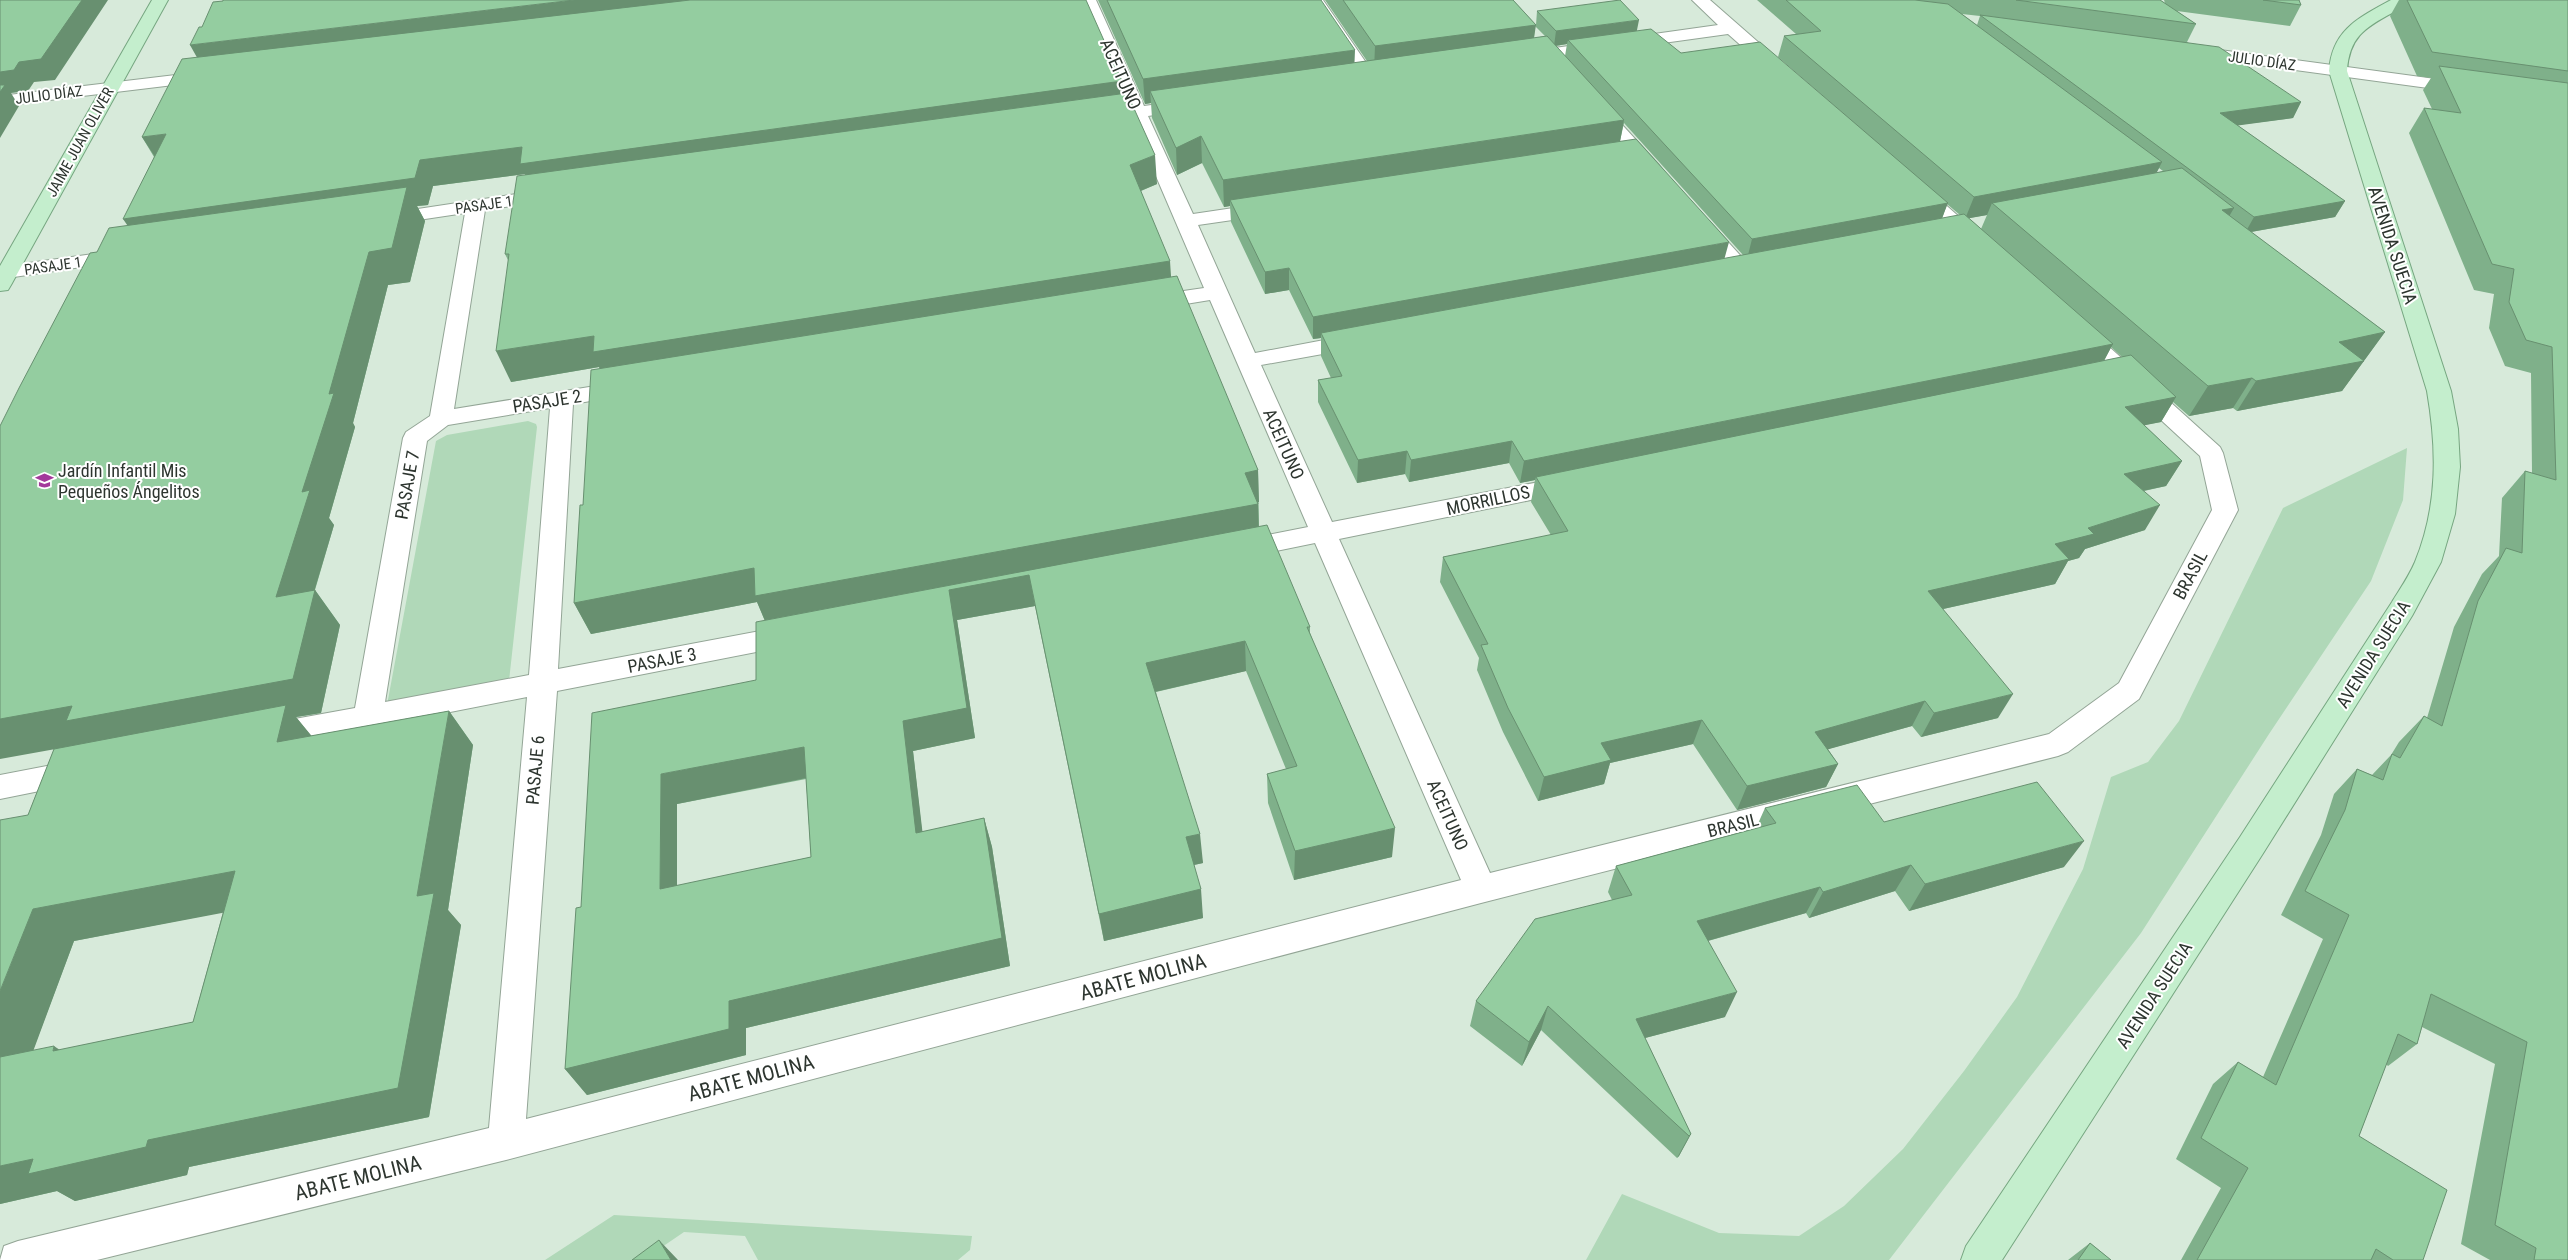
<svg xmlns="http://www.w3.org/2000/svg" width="2568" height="1260" font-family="'Roboto Condensed',sans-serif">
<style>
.green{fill:#b0d8b8}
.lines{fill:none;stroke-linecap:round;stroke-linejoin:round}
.minor-casing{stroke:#93a596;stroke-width:2}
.major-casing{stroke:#76a680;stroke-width:2}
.minor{fill:#fff;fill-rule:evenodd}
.major{fill:#c4eecd;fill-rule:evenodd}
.wall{fill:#7fb08a;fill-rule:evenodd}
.shaded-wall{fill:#689070}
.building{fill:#94cda0;stroke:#689070;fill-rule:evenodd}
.labels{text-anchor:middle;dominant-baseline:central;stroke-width:4;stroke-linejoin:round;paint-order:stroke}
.far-street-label{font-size:15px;fill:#2d352f;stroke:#fff}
.street-label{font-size:18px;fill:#2d352f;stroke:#fff}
.poi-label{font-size:18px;fill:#2d352f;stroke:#fff;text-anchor:start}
.near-street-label{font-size:21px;fill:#2d352f;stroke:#fff}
</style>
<rect width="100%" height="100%" fill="#d7eada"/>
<path class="green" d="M528,421l8,3 1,3 -28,254 -122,24 49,-264 11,-6z
M2407,448l-4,52 -32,81 -102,153 -128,199 -252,327h-303l36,-66 97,39 80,3 45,-30 59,-57 61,-78 53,-74 66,-128 28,-92 37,-15 31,-41 104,-213z
M614,1215l358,21 -2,14 -12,10h-200l-13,-24 -61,-4 -41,28h-98z"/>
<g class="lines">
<defs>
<path id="minor" d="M1080,0h16l48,106 45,-6 6,1 3,4 -3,4 -6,1 -41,6 45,98 74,-11 7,2 3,4 -3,4 -7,2 -69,10 57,128 101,-19 8,2 3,5 -3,5 -8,2 -95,17 71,157 238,-46 9,2 3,6 -3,6 -9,2 -231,47 151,334 559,-139 70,-51 93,-173 -12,-54 -130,-120 -3,-5 3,-5 8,-2 8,2 134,121 3,6 15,57 -99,189 -71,53 -10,4 -577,147 -975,257 -409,100h-97l4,-14 14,-5 471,-113 38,-431 -260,51 -10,-4 -5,-8 5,-8 10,-4 88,-16 48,-270 3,-6 24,-16 35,-203 -80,12 -7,-2 -3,-4 3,-4 172,-26 7,2 3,4 -3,4 -72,11 -31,199 172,-28 8,2 4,5 -4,5 -8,2 -53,9 -15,265 234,-44 10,3 4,7 -4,7 -10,3 -235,46 -31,428 935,-239 -146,-337 -78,16 -9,-2 -4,-7 4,-7 9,-2 71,-14 -98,-227 -61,10 -8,-2 -3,-5 3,-5 8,-2 55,-8 -73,-170 -31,5 -7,-2 -2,-4 2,-4 34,-5zM550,408l-21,267 -144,27 42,-261 21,-16z
M1307,0h16l55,80 -3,4h-12z
M1692,0h18l73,64 3,4 -3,4h-12l-43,-38 -202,28 -6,-1 -3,-4 3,-4 6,-1 192,-27z
M2198,47l267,36 6,1 3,4 -3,4 -6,1 -273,-37 -3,-4 3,-4z
M209,71l6,1 3,4 -3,4 -215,26v-10z
M1597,103l6,1 56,61 3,4 -3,4h-14l-54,-61 -3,-4 3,-4z
M1915,182l7,2 61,54 3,4 -3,4 -7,2 -7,-2 -61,-54 -3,-4 3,-4z
M1702,219l7,2 39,43 4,4 -4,4 -7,2 -7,-2 -39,-43 -3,-4 3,-4z
M122,250l7,2 3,4 -3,4 -122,18 -7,-1v-10l7,-1z
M78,760l11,3 4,9 -4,9 -89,18v-24z"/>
<path id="major" d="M152,0h16l-157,285 -3,5 -8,1v-25z
M2391,0h20c-4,6 -13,9 -19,13 -28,15 -43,25 -45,58l104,320 7,38 2,38 -5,47 -14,48 -29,54 -150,239 -260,405h-41l5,-14 274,-409 152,-235c8,-13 17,-26 23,-40 23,-56 22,-113 12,-171l-98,-320c3,-41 29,-53 62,-71z"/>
</defs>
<use href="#minor" class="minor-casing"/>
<use href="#major" class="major-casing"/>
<use href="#minor" class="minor"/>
<use href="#major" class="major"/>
</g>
<path class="wall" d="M1098,0h223l33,63 13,-2 -42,-61h188l23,25 1,-14 100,20 44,22 188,83 -91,-79 6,-21 12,-2 -39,-34h403l5,3 -1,-3h135l2,5 -11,21 -113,-15 19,13 -9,18 114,60 -8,16 -56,7 108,76 -10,16 -84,15 134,100 -43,59 -105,20 -4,-3 -44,8 -16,-14 -12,20 -17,3 38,36 -16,25 -22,5 1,39 -60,19 -6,9 -11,3 -13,23 -112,25 55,109 -77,19 -9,-11 -84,23 10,15 -12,23 -89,23 -44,-66 -83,19 -6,21 -66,17 -35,-69 -26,-62 2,-12 -39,-76 3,-25 108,-22 -20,-33 4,-22 -15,3 -11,-20 -100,19 -4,-8 -48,9 -39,-81v-22l13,-2 -10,-22v-18l-8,1 -24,-49 -24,4 -34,-72 -1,-16 -6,1 -22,-44 -25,12 -25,-57 -1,-15 -6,1zM1962,14l18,2 -3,9zM1535,26l10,10 -11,2zM1567,44l-2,12 -9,-10zM1624,123l119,132 -18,4 -105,-118zM2159,168l4,3 -7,2zM1947,204l13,11 -18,4zM1987,215l-6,14 -12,-11zM2111,347l11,10 -18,4z
M2399,0h169v1260h-78l-29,-16 34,-180 -73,-37 -5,17 -29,22 -2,-2 -27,72 64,124h-242l40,-72 -45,-29 37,-75 25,-22 25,15 60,-138 -42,-24 40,-80 13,-41 23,-25 15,6 19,-20 8,-13 25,-26 3,2 27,-91 28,-53 17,-18 3,-58 23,-27 7,2 -1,-100 -26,-7 -16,-38 5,-34 -20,-4 -65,-157 15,-25 8,1 -9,-19 8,-12 -14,-2 -27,-60z
M1123,93l34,91 -16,7 30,86 87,193 1,57 51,100v6l82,224 -98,23 -26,-77 -1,-29 19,-5 -40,-98 -90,21 47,171 -9,2 9,53 -99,23 -69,-335 -78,14 18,118 -62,13 9,81 62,-14 8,29 18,119 -264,62v27l-159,40 -22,-26 16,-162 175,-227 9,-59 -8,-19 -166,32 -17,-31 9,-98 17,-137 -1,-1 -88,15 -3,-122 -3,-6 20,-80 -92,12 -5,19 -11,1 8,15 -15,61 -22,3 -35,138 2,4 -26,91 5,7 -19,65 25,35 -19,88 -25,4 15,19 138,-25 24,34 -25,165 13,15 -32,192 -240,50 -2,8 -112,26 -18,-10 -57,13 28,-389 26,-66 43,-497 31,-26 26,-69 -12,-20zM806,779l5,78 -134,29v-82zM223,912l-30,110 -133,28h-27l41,-109z
M1765,808l119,14 180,45 -155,44 -14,-20 -86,27 -3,-5 -98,28 17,76 -80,21 46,96 -12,22 -2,2 -136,-128 -19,36 -52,-40 6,-25 136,-101 -4,-8 8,-26 140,-38z
M2090,1243l21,17h-43z"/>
<path class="shaded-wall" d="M82,0h26l-53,80 -21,2 -6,9 -17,2 8,13 -19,32v-66l19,-10z
M574,0h212l-582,70 -14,-25z
M1639,20l-3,15 -68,5 -1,4 -13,2 2,-15z
M1536,25l-4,25 -158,21 1,-25z
M1355,50l-1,25 -204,16 1,12 -6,1 -2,-25z
M1122,81l2,25 -592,84 -7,-16 -92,12 -5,19 -11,1 8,15 -15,61 -22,3 -35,138 2,4 -26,91 5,7 -32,107 -26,-35 -135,-352 -18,-26 297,-59 102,-13z
M2301,102l-8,16 -81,11 8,-16z
M1624,120l-5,27 -389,53v6l-6,1 -1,-27z
M166,134l-7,29 -17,-26z
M1201,136l1,27 -25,12 -1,-27z
M1155,155l2,29 -24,10 -3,-29z
M2162,162l-11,22 -159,19 -5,12 -22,4 9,-22z
M2345,201l-10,16 -90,16 9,-16z
M1948,203l-8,20 -193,36 5,-20z
M2234,208l-17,29 5,-27z
M1729,242l-6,22 -402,69v5l-8,1v-22z
M1170,261l2,30 -566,92 -7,-16 -88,15 -15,-31 98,-15z
M1289,268v22l-24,4v-22z
M2385,332l-43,59 -105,20 19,-30 83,-39z
M2113,344l-12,22 -565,111 -1,3 -15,3 4,-22z
M2252,378l-19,30 -44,8 19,-30z
M2176,397l-15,25 -50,10 14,-25z
M1512,441l-3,22 -100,19 2,-22z
M1407,451l-2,23 -48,9 1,-23z
M2182,461l-16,25 -57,12 15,-24z
M1258,470l1,32 -13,3 -1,-32z
M1258,504l1,31 -229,44 5,27 -78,14 18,118 -62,13 13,111 -158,-234 -11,-26 -166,32 -17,-31 180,-35z
M2160,505l-15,25 -60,19 -6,9 -11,3 -13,23 -139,31 12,-24 160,-63z
M315,590l25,35 -19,88 -25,4 19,23 -214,14 -12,-11 -89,16v-40z
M1245,641l1,30 -96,22 -4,-30z
M2013,694l-15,24 -77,19 13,-24z
M1925,701l-13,25 -108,30 11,-24z
M449,711l24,34 -25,165 13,15 -32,192 -240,50 -2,8 -112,26 -18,-10 -57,13v-38l33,-7 115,-19 269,-244z
M1702,720l-9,24 -83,19 -6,21 -66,17 6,-24 57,-34z
M804,747l12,29 -139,28v114l-17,-29 1,-115z
M1838,764l-12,23 -89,23 10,-24z
M984,818l8,29 18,119 -264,62v27l-159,40 -22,-26 164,-68z
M1395,828l-3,29 -98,23 1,-29z
M1200,834l3,29 -14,3 -3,-29z
M2084,841l-20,26 -155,44 16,-27z
M1911,865l-16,26 -86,27 14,-26z
M235,871l34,33 -195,37 -56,151 -18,-11v-90l33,-82z
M1820,887l-14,26 -120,34 11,-26z
M1201,889l2,29 -99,23 -5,-27z
M1737,992l-12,25 -99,26 10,-24z
M1548,1006l-7,24 -19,36 7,-24z
M54,1046l44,30 -45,-25z
M1691,1134l-12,22 -2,2 12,-22z
M659,1240l19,20h-7z"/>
<path class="building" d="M0,0h82l-41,59 -22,3 -5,8 -14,2z
M223,0h351l-384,45 9,-18h3l11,-25 10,-1z
M690,0h396l36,81 -602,83 2,-17 -102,13 -5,18 -292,41 43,-85 -24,3 40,-78z
M1107,0h214l34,50 -212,29z
M1343,0h170l23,25 -161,21z
M1620,0l19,20 -83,11 -19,-20z
M1786,0h129l33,4 214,158 -188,35 -190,-161 37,-5z
M2016,0h144l36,24z
M2263,0h36l2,5z
M2407,0h161v71l-136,-19z
M1980,15l239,32 82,55 -81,11 125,88 -91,16z
M1651,29l30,24 79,-11 188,161 -196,36 -184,-199z
M1547,36l77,84 -401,60 -22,-44 -25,12 -26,-57z
M2439,66l129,17v1177h-34l2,-12 -41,-23 32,-183 -96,-48 -14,50 -19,-10 -39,102 88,54 -24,70h-30l-17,-11 -5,11h-174l51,-92 -47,-30 37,-76 38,23 73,-170 -44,-24 40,-81 12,-41 26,11 9,-26 8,4 24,-42 18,10 36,-125 28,-53 16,5 3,-82 31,9 -4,-133 -26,-7 -17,-38 5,-33 -22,-5 -68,-156 37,5z
M0,85h5l-5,7z
M1127,93l28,62 -25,10 40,96 -577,91 1,-16 -98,15 13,-97h-4l12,-78z
M1636,139l93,103 -416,75 -24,-49 -24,4 -35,-72z
M2182,168l52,40 -12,2 163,122 -46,10 25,19 -108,20 -4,-3 -44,8 -216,-183z
M407,187l-15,61 -23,4 -40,142 5,-1 -32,99 8,-2 -34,107 39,-7 -22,89 -227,42 6,-15 -72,13v-293l19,-38 71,-135 7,-1 12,-24z
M1964,214l149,130 -589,117 -12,-20 -101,19 -4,-9 -49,9 -40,-80 24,-4 -21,-43z
M1177,276l81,194 -13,3 13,31 -503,92 -1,-28 -180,35 6,-98h3l8,-135z
M2131,355l45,42 -51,10 57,54 -58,13 36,31 -72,23 6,6 -39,10 14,15 -141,32 85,103 -79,19 -9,-12 -110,31 23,32 -91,22 -45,-66 -101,23 10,17 -67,17 -36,-69 -27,-63 7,-1 -45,-87 125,-26 -32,-54z
M1267,525l43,102h-3l88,201 -100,23 -28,-77 30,-8 -52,-125 -99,22 54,171 -14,3 15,52 -102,25 -70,-339 -80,15 18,118 -64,13 13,112 68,-15 18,120 -273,63v28l-164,40 11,-161 5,-1 11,-194 164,-33v-58zM804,747l7,110 -151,32 1,-115z
M286,705l-9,37 172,-31 -32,185 17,-3 -36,195 -250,52 -2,7 -118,27 5,-15 -33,7v-109l54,-11 -1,5 140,-29 42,-151 -202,38 -33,82v-171l28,-5 26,-66z
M2037,782l47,59 -159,43 -14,-19 -88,27 -3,-5 -123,34 40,71 -101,27 55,115 -2,2 -141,-130 -19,36 -53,-41 59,-82 97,-24 -16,-29 160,-43 -11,-15 92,-23 27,37z
M659,1240l12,20h-39z
M2090,1243l21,17h-33z"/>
<defs>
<symbol id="school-bare" viewBox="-9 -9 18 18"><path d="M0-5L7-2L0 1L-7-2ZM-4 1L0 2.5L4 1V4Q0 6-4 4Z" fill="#a3399b" stroke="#fff" stroke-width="2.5" paint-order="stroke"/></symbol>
</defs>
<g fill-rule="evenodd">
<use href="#school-bare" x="32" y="468" width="25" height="25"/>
</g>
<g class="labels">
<g class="far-street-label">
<text transform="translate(2262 61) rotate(8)">JULIO DÍAZ</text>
<text transform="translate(49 95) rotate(-7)">JULIO DÍAZ</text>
<text transform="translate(80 142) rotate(-61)">JAIME JUAN OLIVER</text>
<text transform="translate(484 205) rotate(-8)">PASAJE 1</text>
<text transform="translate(53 266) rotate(-8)">PASAJE 1</text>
</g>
<g class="street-label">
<text transform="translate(1121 74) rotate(66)">ACEITUNO</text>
<text transform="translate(2393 245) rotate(72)">AVENIDA SUECIA</text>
<text transform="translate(547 401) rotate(-9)">PASAJE 2</text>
<text transform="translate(1284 444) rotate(66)">ACEITUNO</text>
<text transform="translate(407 485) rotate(-80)">PASAJE 7</text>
<text transform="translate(1488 500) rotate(-12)">MORRILLOS</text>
<text transform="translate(2190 575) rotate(-62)">BRASIL</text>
<text transform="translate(2373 654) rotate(-58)">AVENIDA SUECIA</text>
<text transform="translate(662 660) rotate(-11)">PASAJE 3</text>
<text transform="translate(535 770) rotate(-85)">PASAJE 6</text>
<text transform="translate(1448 815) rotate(66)">ACEITUNO</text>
<text transform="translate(1733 825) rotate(-14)">BRASIL</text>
<text transform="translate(2154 995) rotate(-57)">AVENIDA SUECIA</text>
</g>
<g class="poi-label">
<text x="58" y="470">Jardín Infantil Mis<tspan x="58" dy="21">Pequeños Ángelitos</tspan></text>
</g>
<g class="near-street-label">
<text transform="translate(1143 977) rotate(-15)">ABATE MOLINA</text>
<text transform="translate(751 1078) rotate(-15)">ABATE MOLINA</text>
<text transform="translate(358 1178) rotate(-14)">ABATE MOLINA</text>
</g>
</g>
</svg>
